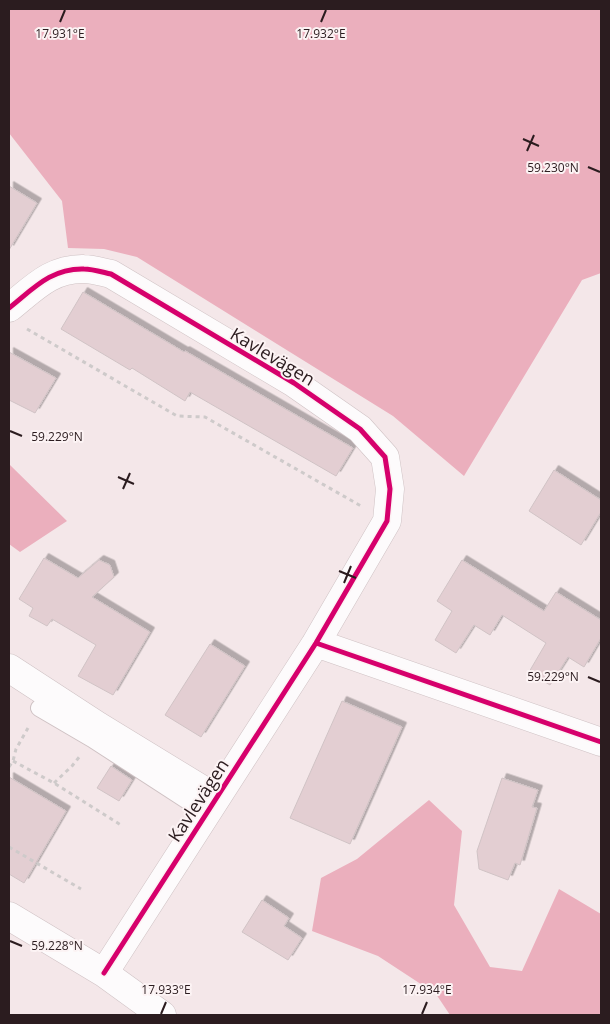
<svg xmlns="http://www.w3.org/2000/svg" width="610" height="1024" font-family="'Open Sans',sans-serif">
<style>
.forest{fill:#ebafbd}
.building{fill:#e3ced2;stroke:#d0c3c5;filter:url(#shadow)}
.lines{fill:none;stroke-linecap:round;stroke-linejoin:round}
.service-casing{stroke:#cfc2c4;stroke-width:18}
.minor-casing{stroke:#cfc2c4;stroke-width:29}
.path{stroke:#cecaca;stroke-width:3;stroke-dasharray:4 4;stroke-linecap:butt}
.service{stroke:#fdfbfc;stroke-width:16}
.minor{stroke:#fdfbfc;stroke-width:28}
.cycleway-casing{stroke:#fcf3f4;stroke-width:8}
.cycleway{stroke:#d6006c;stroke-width:5}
.ticks{fill:none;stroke:#2b1c1f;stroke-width:2}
.labels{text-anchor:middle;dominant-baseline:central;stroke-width:4;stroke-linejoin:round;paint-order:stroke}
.street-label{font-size:18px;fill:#2b1c1f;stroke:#fcf3f4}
.ticks-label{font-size:12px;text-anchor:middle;fill:#2b1c1f;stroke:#fcf3f4;stroke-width:4;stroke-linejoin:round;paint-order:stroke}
</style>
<defs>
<filter id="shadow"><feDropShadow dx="4.5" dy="-4.5" stdDeviation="0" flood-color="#0004"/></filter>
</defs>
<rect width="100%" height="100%" fill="#f4e7e9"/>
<path class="forest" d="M9,9h592v264l-19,7 -118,196 -71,-60 -256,-159 -33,-8 -36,-1 -6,-47 -53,-68z
M9,465h1l57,56 -47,31 -11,-8z
M429,800l33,31 -8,74 36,62 32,4 37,-82 42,25v101h-151l-14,-21 -58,-38 -66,-25 9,-53 36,-19z"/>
<path class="building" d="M9,186l28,17 -28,47z
M83,292l101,60 1,-1 168,97 -17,28 -146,-84 -5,9 -53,-33 -2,2 -69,-41z
M9,352l47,26 -21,35 -26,-13z
M554,470l47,30v12l-20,33 -52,-34z
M44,558l34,20 21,-18 11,5 4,12 -22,20 58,35 -37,63 -35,-19 18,-31 -44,-26 -5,7 -18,-10 4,-8 -14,-9z
M462,560l82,51 12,-19 45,28v18l-17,29 -16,-10 -18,28 -21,-13 17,-29 -44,-28 -12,20 -16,-10 -18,28 -21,-13 17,-29 -15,-10z
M210,644l35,22 -44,71 -36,-22z
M342,701l60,26 -52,117 -60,-26z
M111,766l21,14 -13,21 -22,-13z
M9,777l57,34 -42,72 -15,-9z
M502,778l36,12 -6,17 5,1 -17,57 -5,-2 -7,17 -29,-11 -2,-18z
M262,900l27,18 -5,8 18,12 -14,22 -46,-28z"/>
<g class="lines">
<defs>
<path id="service" d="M39,708l53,31 114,74"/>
<path id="minor" d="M9,308c24,-19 42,-40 75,-39 8,0 18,3 27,5l183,109 66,46 25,28 5,32 -3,32 -71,122 -212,330
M316,643l285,99
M9,668l89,58 118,72
M9,916l95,57 58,42"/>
</defs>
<use href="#service" class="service-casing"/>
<use href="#minor" class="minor-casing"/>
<path class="path" d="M27,329l150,87 28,1 156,89
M13,761l41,22 67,42
M9,767l4,-6 3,-12 12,-21
M54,783l18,-17 8,-10
M9,847l72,42"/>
<use href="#service" class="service"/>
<use href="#minor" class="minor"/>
<defs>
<path id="cycleway" d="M9,308c24,-19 42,-40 75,-39 8,0 18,3 27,5l183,109 66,46 25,28 5,32 -3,32 -71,122 -212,330
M316,643l285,99"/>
</defs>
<use href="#cycleway" class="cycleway-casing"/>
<use href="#cycleway" class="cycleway"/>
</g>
<path class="ticks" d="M60,22l5,-12M321,22l5,-12M523,139l16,7M527,151l7,-16M588,167l12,5M10,431l12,5M118,477l16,7M123,489l7,-16M339,571l17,7M344,583l7,-17M588,677l12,5M10,941l12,5M161,1014l5,-12M422,1014l5,-12"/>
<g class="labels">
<g class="street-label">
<text transform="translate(273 356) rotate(31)">Kavlevägen</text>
<text transform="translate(198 800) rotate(-57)">Kavlevägen</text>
</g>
</g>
<g class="ticks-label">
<text x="60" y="38">17.931°E</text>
<text x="321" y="38">17.932°E</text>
<text x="553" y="172">59.230°N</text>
<text x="57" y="441">59.229°N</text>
<text x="553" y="681">59.229°N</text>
<text x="57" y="950">59.228°N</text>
<text x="166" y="994">17.933°E</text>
<text x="427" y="994">17.934°E</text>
</g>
<rect width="610" height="1024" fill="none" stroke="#2b1c1f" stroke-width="20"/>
</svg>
